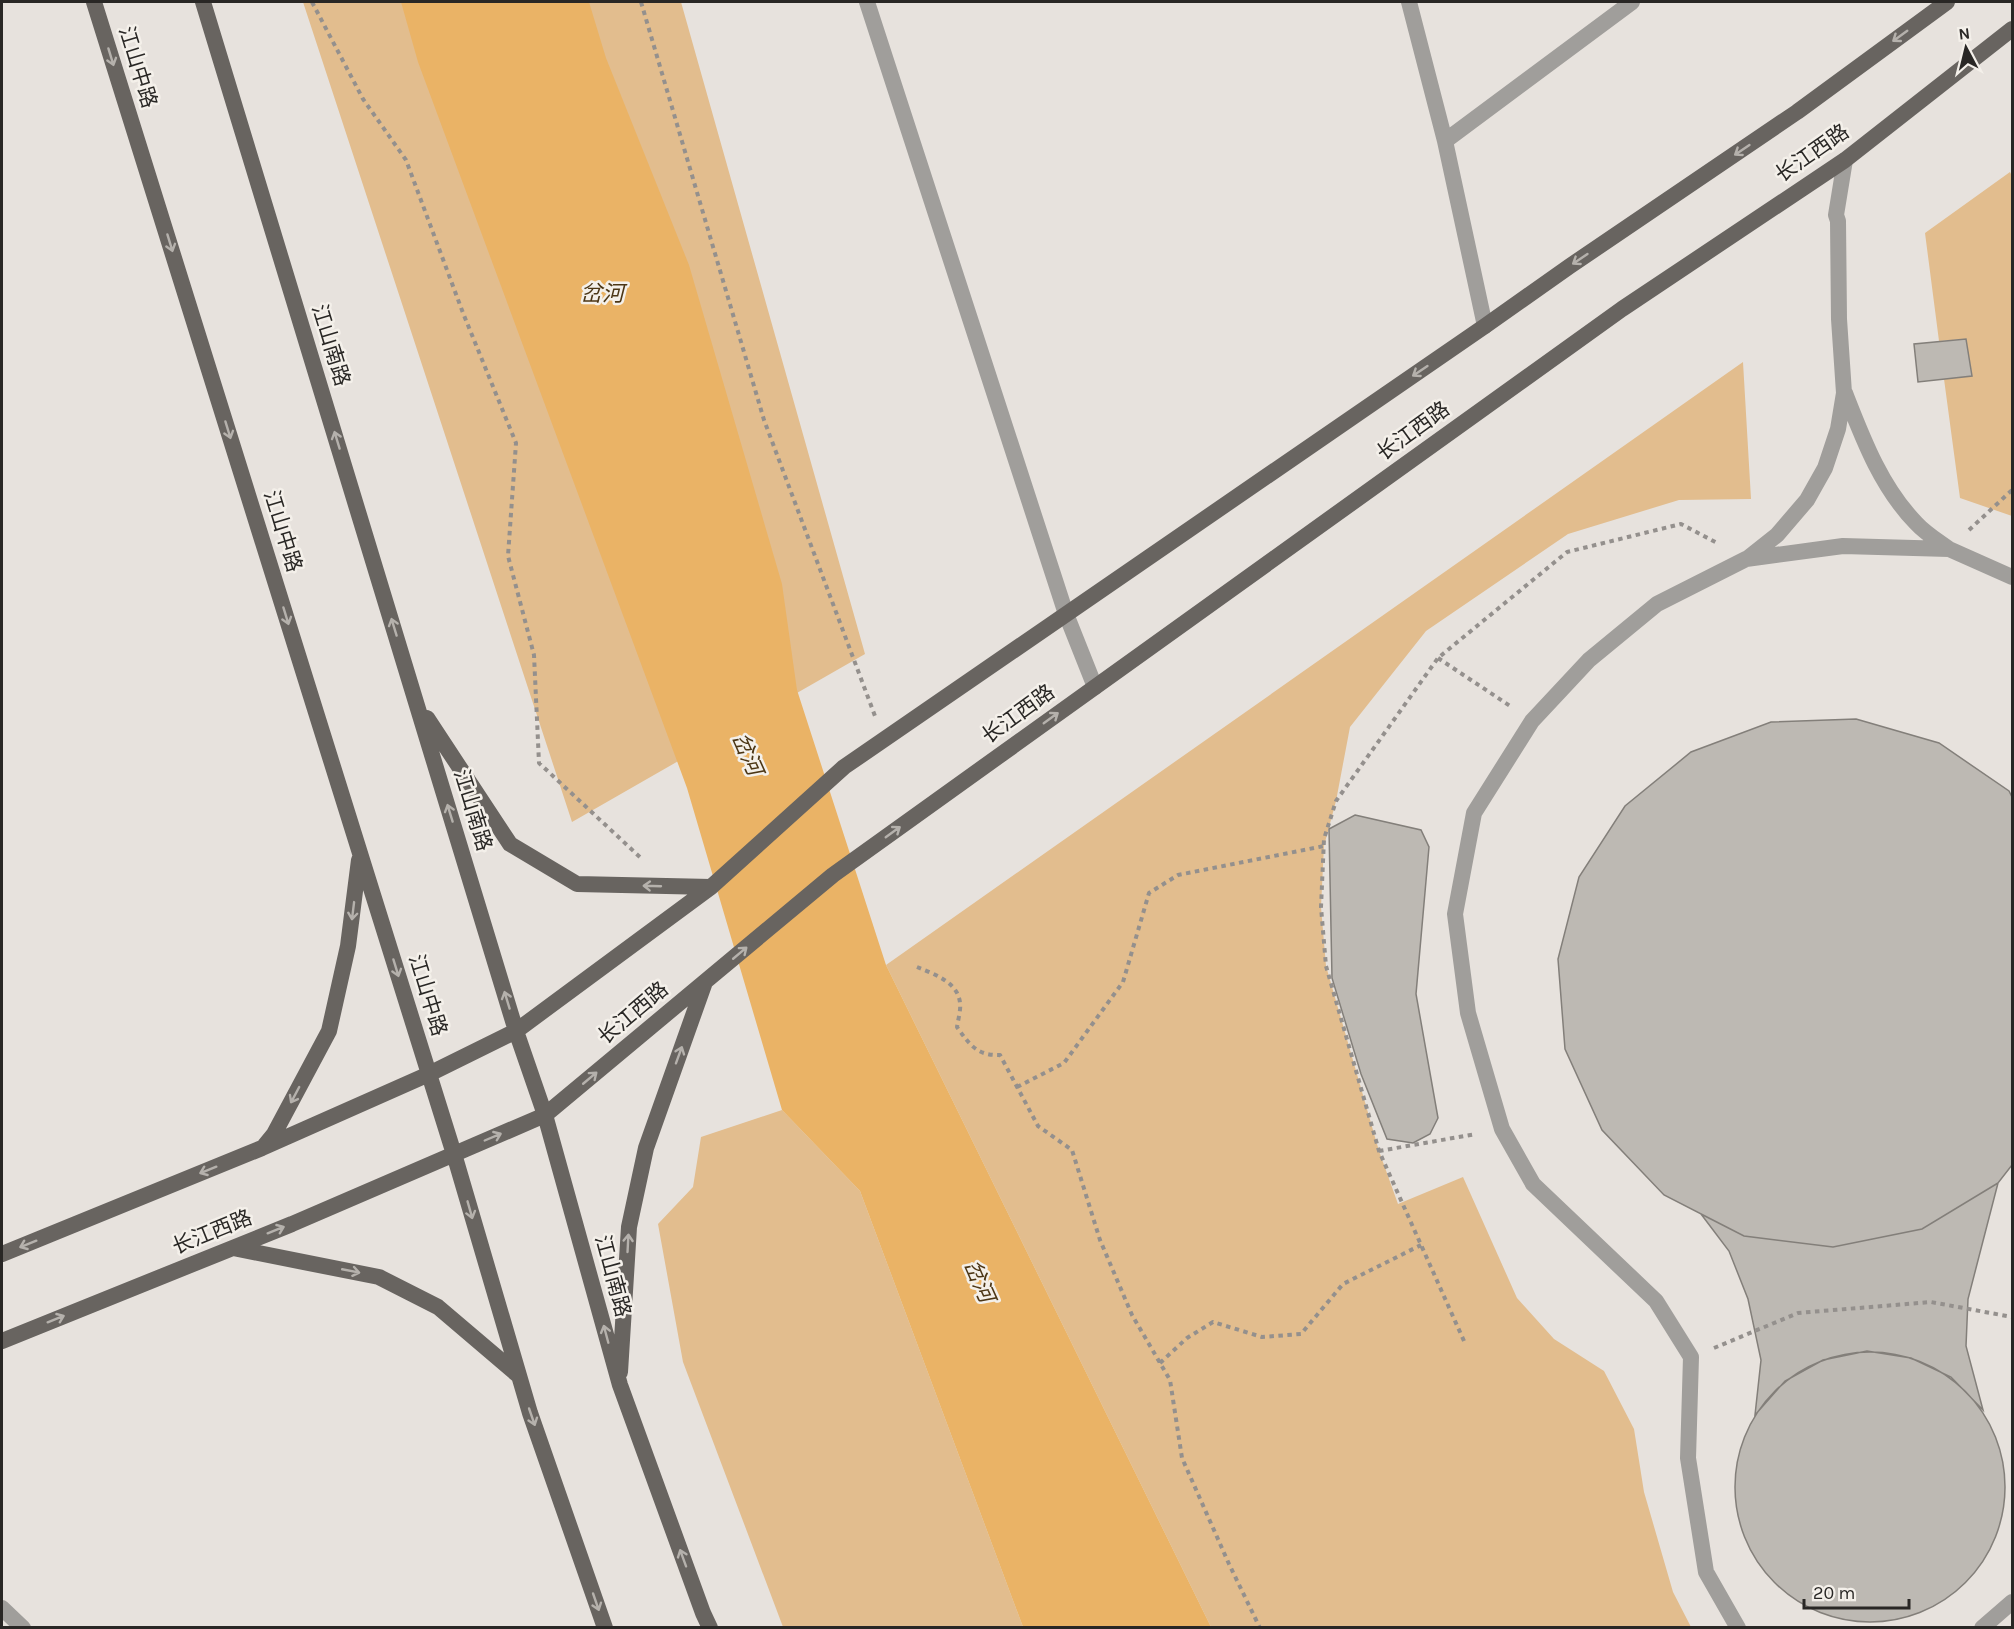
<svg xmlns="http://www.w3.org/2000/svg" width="2014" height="1629" font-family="Karla,'Noto Sans SC',sans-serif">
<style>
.green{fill:#e2bd8e}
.water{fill:#eab366}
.building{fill:#bdb9b3;stroke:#837f7a;stroke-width:1.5}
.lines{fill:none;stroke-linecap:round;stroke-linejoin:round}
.path{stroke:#94908d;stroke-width:4;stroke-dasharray:4.5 4.5;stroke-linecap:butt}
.service{stroke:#a09e9b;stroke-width:16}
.minor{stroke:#a09e9b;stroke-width:16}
.tertiary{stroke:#a09e9b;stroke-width:16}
.primary{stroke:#686460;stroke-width:16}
.oneway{stroke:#b5b1ac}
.labels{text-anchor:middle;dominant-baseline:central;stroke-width:5;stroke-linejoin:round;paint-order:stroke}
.street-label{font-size:21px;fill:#292725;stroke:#f4f0ea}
.water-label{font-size:22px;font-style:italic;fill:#4c3615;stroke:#f4f0ea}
</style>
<rect width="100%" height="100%" fill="#e7e2dd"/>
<path class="green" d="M303,2h378l184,652 -293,168z
M2010,172l2,4v340l-52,-18 -16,-119 28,-4 -6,-36 -27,2 -14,-108z
M1743,362l8,137 -72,1 -111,34 -142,97 -76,96 -14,74 -12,45 -3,61 5,59 53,185 19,53 65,-27 54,121 37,41 50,32 30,58 10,63 29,100 18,35h-480l-325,-662z
M782,1110l78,81 163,436h-240l-100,-265 -25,-138 35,-37 8,-50z"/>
<path class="water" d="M401,2h188l17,56 83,207 93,319 15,106 89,275 325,662h-188l-163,-436 -78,-81 -95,-322 -269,-726z"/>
<path class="building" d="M1966,339l6,37 -54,6 -4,-38z
M1856,719l83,24 70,48 3,6v368l-14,18 -76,46 -89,18 -89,-11 -80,-41 -62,-65 -37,-81 -7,-90 21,-82 46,-71 66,-54 80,-30z
M1355,815l66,15 8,17 -13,147 22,124 -8,16 -17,9 -26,-4 -26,-65 -29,-96 -3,-149z
M1998,1183l-30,116 -2,47 17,64 -32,-33 -40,-19 -44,-7 -44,9 -38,21 -30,34 6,-55 -13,-61 -19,-48 -28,-37 43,22 89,11 89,-18z
M1735 1487a135 135 0 1 1 270 0a135 135 0 1 1-270 0Z"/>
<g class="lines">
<path class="path" d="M312,2l51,97 43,61 57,153 53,130 -8,113 26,99 5,108 103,96
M641,2l123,418 111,296
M1969,530l43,-40
M1438,658l72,48
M917,967c17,7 41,15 43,36 1,7 -2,17 -3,24 12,17 20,29 43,28l38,71 34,24 28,90 32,75 38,65 12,78 47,106 31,64
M1017,1087l47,-24 59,-81 26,-89 29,-18 146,-29
M1379,1151l97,-17
M1464,1341l-85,-190 -53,-185 -5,-59 3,-68 12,-38 102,-143 129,-106 114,-28 38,20
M1714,1348l84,-35 133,-11 81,15
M1160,1363l27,-25 26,-16 49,15 39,-3 42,-50 78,-39"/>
<path class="service" d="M2,1608l21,20"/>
<path class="minor" d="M1409,2l36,139 40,185
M1445,141l187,-139
M1845,393c18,46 36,94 71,130 9,10 22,18 33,26
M1748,558l29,-23 30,-35 18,-32 13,-39 6,-36 -5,-74 -1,-98 -2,-6 9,-55
M1738,1628l-32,-56 -18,-114 3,-101 -35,-56 -123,-117 -31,-55 -34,-116 -13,-99 19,-101 58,-92 57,-61 68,-56 89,-45 97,-13 106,3 63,28
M1982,1628l30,-26"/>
<path class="tertiary" d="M867,2l199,612 29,73"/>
<path class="primary" d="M94,2l360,1152 76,259 75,215
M203,2l313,1029 29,84 75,270 83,228 7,15
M427,718l83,126 67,40 134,3
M265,1145l9,-11 55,-103 19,-85 11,-86
M233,1248l146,29 59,30 81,69
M2,1254l260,-106 167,-74 87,-43 195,-144 133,-120 641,-441 85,-60 227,-154 150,-110
M2,1341l290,-117 253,-109 288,-240 789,-566 223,-149 167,-131
M620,1372l9,-145 17,-79 59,-166"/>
</g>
<defs><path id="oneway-shaft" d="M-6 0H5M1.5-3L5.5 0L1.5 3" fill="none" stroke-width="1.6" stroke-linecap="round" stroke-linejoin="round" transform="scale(1.5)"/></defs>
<g class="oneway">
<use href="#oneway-shaft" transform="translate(1900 36) rotate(144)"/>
<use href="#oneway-shaft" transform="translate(111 57) rotate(73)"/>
<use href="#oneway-shaft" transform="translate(1742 150) rotate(146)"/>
<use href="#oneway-shaft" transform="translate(170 243) rotate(73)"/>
<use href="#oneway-shaft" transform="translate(1580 259) rotate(146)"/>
<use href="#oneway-shaft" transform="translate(1420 371) rotate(146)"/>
<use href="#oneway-shaft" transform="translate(228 430) rotate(73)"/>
<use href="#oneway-shaft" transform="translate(337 440) rotate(-107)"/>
<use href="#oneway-shaft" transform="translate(286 616) rotate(73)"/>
<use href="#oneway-shaft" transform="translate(394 627) rotate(-107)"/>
<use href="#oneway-shaft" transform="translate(1051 718) rotate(-36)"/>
<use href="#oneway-shaft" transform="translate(450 813) rotate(-107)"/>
<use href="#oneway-shaft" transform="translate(893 832) rotate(-36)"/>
<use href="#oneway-shaft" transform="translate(652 886) rotate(-178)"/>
<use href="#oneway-shaft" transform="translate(353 911) rotate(97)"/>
<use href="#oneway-shaft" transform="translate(740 953) rotate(-40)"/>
<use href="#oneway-shaft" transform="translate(396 968) rotate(73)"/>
<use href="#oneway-shaft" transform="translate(507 1000) rotate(-107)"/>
<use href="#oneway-shaft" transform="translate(679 1055) rotate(-70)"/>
<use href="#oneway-shaft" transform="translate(590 1078) rotate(-40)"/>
<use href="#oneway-shaft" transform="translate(295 1095) rotate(118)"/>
<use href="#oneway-shaft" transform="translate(493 1137) rotate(-23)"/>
<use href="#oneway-shaft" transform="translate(208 1170) rotate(158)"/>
<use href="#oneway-shaft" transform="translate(470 1210) rotate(74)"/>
<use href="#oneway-shaft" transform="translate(276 1230) rotate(-22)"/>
<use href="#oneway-shaft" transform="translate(628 1243) rotate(-87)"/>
<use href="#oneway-shaft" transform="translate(28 1244) rotate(158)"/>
<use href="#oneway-shaft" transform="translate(351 1271) rotate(11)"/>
<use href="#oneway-shaft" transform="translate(56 1319) rotate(-22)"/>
<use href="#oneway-shaft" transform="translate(606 1334) rotate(-105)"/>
<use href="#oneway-shaft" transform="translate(532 1417) rotate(71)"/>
<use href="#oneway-shaft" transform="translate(683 1558) rotate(-110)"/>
<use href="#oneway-shaft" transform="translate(596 1602) rotate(71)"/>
</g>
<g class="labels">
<g class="street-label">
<text transform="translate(138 67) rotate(73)">江山中路</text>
<text transform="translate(1812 153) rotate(-35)">长江西路</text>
<text transform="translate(331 345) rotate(73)">江山南路</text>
<text transform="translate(1413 431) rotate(-36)">长江西路</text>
<text transform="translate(283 531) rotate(73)">江山中路</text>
<text transform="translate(1018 714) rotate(-36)">长江西路</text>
<text transform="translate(473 810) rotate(73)">江山南路</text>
<text transform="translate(428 995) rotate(73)">江山中路</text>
<text transform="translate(633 1013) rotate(-40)">长江西路</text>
<text transform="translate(212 1232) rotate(-22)">长江西路</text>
<text transform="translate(613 1276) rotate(75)">江山南路</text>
</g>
<g class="water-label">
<text x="602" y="294">岔河</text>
<text transform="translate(747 754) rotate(66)">岔河</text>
<text transform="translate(979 1281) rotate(66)">岔河</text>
</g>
</g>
<rect width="2014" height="1629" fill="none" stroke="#292725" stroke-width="6"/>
<g transform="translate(1966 48) rotate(353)" stroke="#f4f0ea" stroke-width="4.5" paint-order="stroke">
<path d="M0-4.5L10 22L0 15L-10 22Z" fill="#292725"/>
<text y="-9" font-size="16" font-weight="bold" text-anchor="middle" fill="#292725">N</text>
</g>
<path d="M1804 1599v9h105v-9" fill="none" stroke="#292725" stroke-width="3"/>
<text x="1813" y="1599" font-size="18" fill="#292725" stroke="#f4f0ea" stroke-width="4.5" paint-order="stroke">20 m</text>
</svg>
